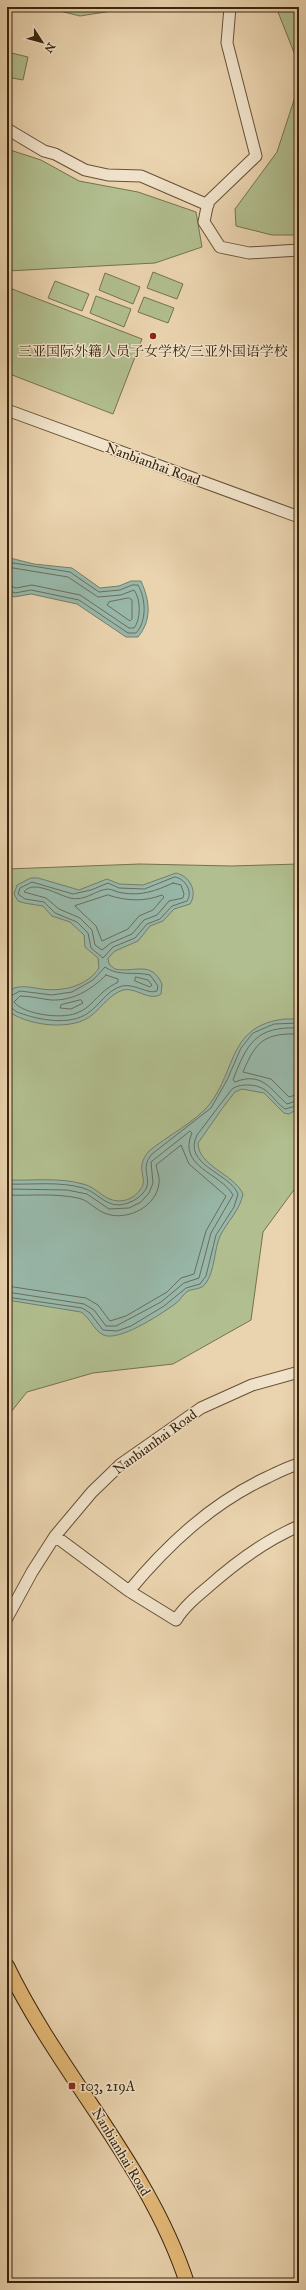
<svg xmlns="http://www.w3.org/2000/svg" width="306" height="2290" font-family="'IM FELL Great Primer','Noto Serif SC',serif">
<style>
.green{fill:#b1be8f;stroke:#76724e}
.water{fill:#98b8aa;stroke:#727d6c}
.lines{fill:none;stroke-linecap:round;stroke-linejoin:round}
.shore{stroke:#696e5c;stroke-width:1}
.minor-casing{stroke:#665136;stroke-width:13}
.major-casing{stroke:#3a250e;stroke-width:16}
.minor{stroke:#f1e3cb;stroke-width:11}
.major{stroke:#e5ba78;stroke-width:14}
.poi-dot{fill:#8f2418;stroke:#f1e3cb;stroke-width:1.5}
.labels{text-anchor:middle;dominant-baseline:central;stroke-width:3;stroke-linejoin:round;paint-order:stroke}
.poi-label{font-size:14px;fill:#3a250e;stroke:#f1e3cb}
.street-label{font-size:14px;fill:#3a250e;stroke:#f1e3cb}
</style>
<rect width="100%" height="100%" fill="#ead4af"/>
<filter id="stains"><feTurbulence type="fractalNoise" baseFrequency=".005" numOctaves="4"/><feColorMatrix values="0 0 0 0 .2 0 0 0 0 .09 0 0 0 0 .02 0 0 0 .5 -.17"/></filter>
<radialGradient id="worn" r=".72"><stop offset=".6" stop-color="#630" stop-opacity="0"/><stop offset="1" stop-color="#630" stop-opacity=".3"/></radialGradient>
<path class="green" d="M44,7h93l-57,9z
M276,7h23v58z
M7,52l21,5 -5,23 -16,-3z
M295,97l4,2v136h-27l-36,-9 -1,-17 42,-57z
M7,149l34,11 38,21 59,11 58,20 6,35 -47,16 -147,8z
M153,272l30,12 -6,15 -30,-11z
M105,273l35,14 -7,17 -34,-14z
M55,281l34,13 -7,17 -34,-13z
M7,287l135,52 -29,75 -106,-41z
M96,296l35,13 -7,18 -34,-14z
M144,297l30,11 -6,15 -30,-11z
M140,864l91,2 68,-2v319l-36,49 -12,88 -78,44 -80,9 -66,19 -20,25v-548z"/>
<path class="water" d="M10,558l24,6 38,4 28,20 19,-2 12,-5h10c9,20 11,39 -3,56h-12l-49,-33 -46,-10 -17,3 -7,-3v-35z
M176,873c14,3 22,19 14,31l-16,5 -11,12 -13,5 -12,15 -23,10 -7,7 1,6 6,5c20,4 36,-9 47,15l-1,10c-11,8 -25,-7 -38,-4 -13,4 -21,17 -31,25 -19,16 -61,11 -81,-2 -6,-9 -6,-19 3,-25 10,-3 19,0 28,1 21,3 45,-3 57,-21l-1,-10 -13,-11 -1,-12 -14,-13 -18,-6 -9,-10 -19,-3 -6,-2 -4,-7 3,-9 14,-7h7l41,12 28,-11 12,5 24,1z
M284,1019h15v89l-10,6 -5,-1 -20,-20 -22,-4 -7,3 -11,14 -26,37c0,23 36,31 45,51 -3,16 -16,28 -23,42 -6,14 -5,34 -14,47 -5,7 -11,5 -18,8 -5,3 -8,10 -13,13 -14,10 -50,34 -68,32 -12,-2 -16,-18 -26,-24l-74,-12v-120c25,1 51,-3 76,4 14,3 21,17 36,17 8,0 16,-4 21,-11 10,-12 -7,-20 9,-39 17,-14 47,-30 60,-46 28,-36 19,-79 75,-86z"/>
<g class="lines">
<path class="shore" d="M7,562l63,10 29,20 21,-2 12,-5h6c8,14 9,36 -2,48h-8l-49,-33 -48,-10 -16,3 -8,-3
M7,567l61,10 30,20 23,-2 13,-5c7,9 7,30 0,38h-5l-49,-33 -48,-10 -16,3 -9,-3
M129,598l3,2v19l-2,2 -23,-16 2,-3z
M175,877c11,2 18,15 12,24l-15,5 -12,13 -13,5 -12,14 -22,9 -10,11 -12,-10 -3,-15 -11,-11 -22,-9 -11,-11 -19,-3 -7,-5 2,-6 12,-6 41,12 18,-4 17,-7 11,5 25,1z
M173,883l8,2 3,9 -1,4 -14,3 -12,14 -13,5 -12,14 -21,9 -9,7 -7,-5 -3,-15 -12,-12 -21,-9 -13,-11 -22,-6c9,-13 34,3 46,6 15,4 25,-8 38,-9 4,0 10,4 15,4 18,3 33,-2 50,-10z
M108,895c18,6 36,7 54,0l2,2 -11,13 -14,6 -11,13 -26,12 -6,-15 -21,-20z
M106,975l12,4v3c-5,3 -11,6 -15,10 -8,7 -14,16 -24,20 -14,8 -55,3 -65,-10l6,-6c11,0 21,3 31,4 22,1 40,-10 55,-25z
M136,977l12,3 4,5 -2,2 -15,-6z
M7,998l13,-7 32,4 20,-3 21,-12 12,-13c14,10 29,4 45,8l8,11 -1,5c-8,4 -23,-8 -35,-5 -15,4 -22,19 -34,27 -18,13 -49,7 -68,0 -6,-1 -8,-7 -13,-7
M81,1000l2,3 -12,6 -11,-1 1,-3z
M299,1028c-43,-2 -52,15 -66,52l2,2c27,-11 36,8 52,22l12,-4
M299,1034c-35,-1 -43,7 -56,38l28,7 18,18 10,-3
M7,1184c25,1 52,-3 76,4 14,4 21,17 36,17 9,-1 18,-5 24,-12 12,-13 -5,-23 9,-39l59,-46 16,-28 14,-32 12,-15 21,-9 25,-1
M7,1189l60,1 20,4 22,15 20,-1 12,-6 8,-9 4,-10 -2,-21 39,-31 2,2c-15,34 29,40 41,62l-22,38 -12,45 -15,5 -23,19 -45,24h-10l-12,-16 -10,-6 -77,-12
M7,1195c24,1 47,-2 71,3 11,2 18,13 29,16 21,7 50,-8 52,-31 1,-6 -2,-12 -3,-18l25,-20 8,19 37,32 -20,35 -12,43 -13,4 -14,14 -41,24 -16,5 -12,-16 -12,-7 -79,-12
M7,1297l75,11 8,5 13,17 14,1 14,-5 33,-20 22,-18 14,-4 6,-8 10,-41 18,-28 4,-13c-8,-21 -56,-29 -41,-59l35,-46c6,-4 11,-4 18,-4 19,1 22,15 35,24l14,-4"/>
<defs>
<path id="minor" d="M230,7l-3,36 29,113 -48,46 -4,20 16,25 29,6 50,-3
M7,129l37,22 11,3 30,16 23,5 33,1 67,29
M7,410l292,107
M55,1536l74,55 47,29c8,-13 20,-23 32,-33 28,-25 56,-46 91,-61
M129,1591c39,-47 83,-88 139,-114 10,-5 20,-10 31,-13
M7,1618l25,-46 23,-36 37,-44 29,-28 80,-56 51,-23 47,-13"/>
<path id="major" d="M7,1966c53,110 142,200 180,317"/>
</defs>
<use href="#minor" class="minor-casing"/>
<use href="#major" class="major-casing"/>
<use href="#minor" class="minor"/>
<use href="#major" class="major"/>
</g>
<g class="poi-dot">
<circle cx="153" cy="336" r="4"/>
<rect x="68" y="2082" width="8" height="8" rx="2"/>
</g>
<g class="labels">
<g class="poi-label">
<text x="153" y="351">三亚国际外籍人员子女学校/三亚外国语学校</text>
<text x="80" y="2086" text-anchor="start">103, 219A</text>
</g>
<g class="street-label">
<text transform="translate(153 464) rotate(20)">Nanbianhai Road</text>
<text transform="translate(155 1442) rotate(-36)">Nanbianhai Road</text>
<text transform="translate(121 2152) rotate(59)">Nanbianhai Road</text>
</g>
</g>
<rect width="306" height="2290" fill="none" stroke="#ead4af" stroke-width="24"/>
<rect x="8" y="8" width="290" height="2274" fill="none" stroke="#3a250e" stroke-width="2"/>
<rect x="12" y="12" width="282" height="2266" fill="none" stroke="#3a250e"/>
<g transform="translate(42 42) rotate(126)" stroke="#f1e3cb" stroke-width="3" paint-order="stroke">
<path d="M0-3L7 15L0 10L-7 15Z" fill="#3a250e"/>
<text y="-6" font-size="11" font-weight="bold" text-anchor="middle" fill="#3a250e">N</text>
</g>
<rect width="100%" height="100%" filter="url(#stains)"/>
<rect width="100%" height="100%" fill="url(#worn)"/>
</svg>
